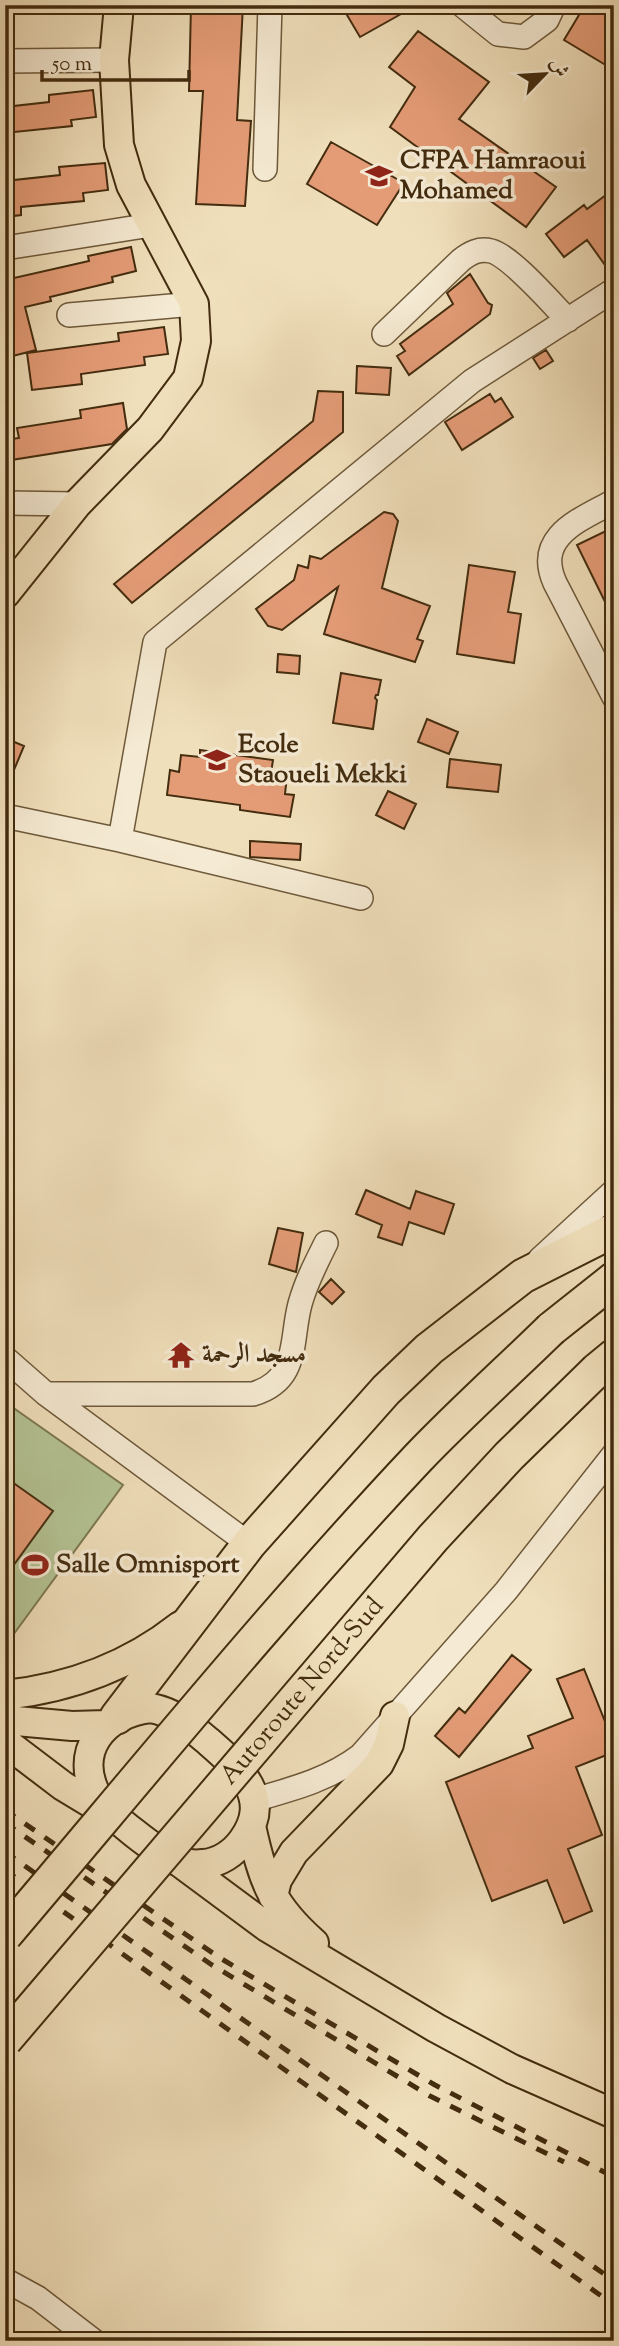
<svg xmlns="http://www.w3.org/2000/svg" width="619" height="2346" font-family="'Sorts Mill Goudy',Amiri,serif">
<style>
.garden{fill:#b4c394;stroke:#7c7852;stroke-width:2}
.building{fill:#e49c77;stroke:#432c0f;stroke-width:2}
.lines{fill:none;stroke-linecap:round;stroke-linejoin:round}
.minor-casing{stroke:#6e593a;stroke-width:26}
.major-casing{stroke:#432c0f;stroke-width:32}
.highway-casing{stroke:#432c0f;stroke-width:37}
.minor{stroke:#f5ead3;stroke-width:23}
.major{stroke:#f0dfbb;stroke-width:28}
.highway{stroke:#f0dfbb;stroke-width:33}
.rail{stroke:#432c0f;stroke-width:5;stroke-dasharray:12 12;stroke-linecap:butt}
.highway-bridge-casing{stroke:#432c0f;stroke-width:37;stroke-linecap:butt}
.highway-bridge{stroke:#f0dfbb;stroke-width:33}
.labels{text-anchor:middle;dominant-baseline:central;stroke-width:7;stroke-linejoin:round;paint-order:stroke}
.poi-label{font-size:26px;font-weight:bold;fill:#432c0f;stroke:#f5ead3;text-anchor:start}
.street-label{font-size:26px;fill:#432c0f;stroke:#f5ead3}
</style>
<rect width="100%" height="100%" fill="#f0dfbb"/>
<filter id="stains"><feTurbulence type="fractalNoise" baseFrequency=".00286" numOctaves="4"/><feColorMatrix values="0 0 0 0 .2 0 0 0 0 .09 0 0 0 0 .02 0 0 0 .5 -.17"/></filter>
<radialGradient id="worn" r=".72"><stop offset=".6" stop-color="#630" stop-opacity="0"/><stop offset="1" stop-color="#630" stop-opacity=".3"/></radialGradient>
<path class="garden" d="M5,1402l118,83 -118,161z"/>
<path class="building" d="M243,5l-6,115 14,1 -6,85 -49,-2 7,-113h-14l2,-85z
M341,5h76l-57,32z
M585,5h4l25,14v51l-50,-30z
M418,31l71,51 -30,37 97,68 -30,40 -136,-100 25,-40 -26,-20z
M93,90l3,27 -25,3 1,6 -67,7v-26l44,-5v-7z
M331,142l73,41 -27,42 -70,-41z
M105,163l3,27 -25,3 1,8 -63,6v8l-16,2v-36l55,-6 -1,-8z
M614,189v69l-9,7 -18,-25 -23,17 -18,-23 38,-29 3,4z
M131,247l5,24 -24,6 1,5 -63,15 1,4 -26,6 11,43 -31,8v-78l84,-19 -1,-5z
M470,274l18,29 4,2 -2,9 -81,61 -12,-19 8,-5 -5,-7 53,-40 -6,-11z
M164,327l4,27 -24,3 1,8 -64,9 1,10 -50,6 -5,-37 92,-12 -1,-8z
M546,350l7,11 -13,8 -7,-11z
M357,366l34,2 -2,27 -33,-2z
M318,391l25,1v40l-211,171 -18,-19 199,-163z
M490,394l5,8 6,-4 12,19 -51,33 -17,-28z
M123,403l4,26 -15,15 -107,17v-21l14,-2 -2,-10 64,-10 -1,-8z
M384,512l9,2 5,7 -16,67 48,18 -13,33 6,2 -8,21 -91,-28 14,-47 -56,43 -14,-4 -12,-17 38,-29 4,-15 10,3 2,-12 11,3z
M614,527v93l-37,-75z
M469,565l46,7 -7,40 13,2 -7,49 -57,-9z
M278,654l22,2 -1,18 -22,-2z
M341,673l40,7 -3,15h-2l-1,3 2,2 -4,29 -40,-6z
M427,719l31,13 -9,22 -31,-12z
M5,738l19,8 -18,43h-1z
M200,750l73,10 -2,13 16,3 -2,18 9,1 -4,22 -50,-7v-5l-73,-10 3,-25 9,2 2,-17 19,2z
M450,759l51,6 -3,27 -51,-5z
M388,791l28,13 -12,25 -28,-14z
M250,841l51,3 -1,16 -50,-3z
M366,1190l44,19 6,-18 38,13 -10,30 -35,-12 -7,23 -24,-8 4,-12 -26,-11z
M278,1228l25,5 -7,39 -27,-8z
M331,1279l13,13 -12,12 -13,-12z
M5,1477l48,34 -48,66z
M512,1655l19,15 -72,87 -24,-21 24,-28 6,5z
M584,1669l30,75v8l-38,15 26,68 -34,14 24,62 -28,12 -17,-43 -55,21 -46,-119 87,-34 -5,-12 45,-18 -16,-39z"/>
<g class="lines">
<defs>
<path id="minor" d="M462,5l36,29 26,3 23,-17 7,-15
M5,61l109,-1
M265,169l5,-164
M5,248l146,-23
M69,315l125,-11
M384,334l77,-74c9,-7 18,-12 30,-9 20,5 61,53 77,69
M614,501c-34,19 -80,35 -59,82l59,114
M5,503l72,1
M5,816l115,24 241,58
M120,840l35,-198 317,-261 142,-91
M540,1259l74,-68
M5,1358l41,36 203,150
M46,1394h207c47,-14 37,-53 47,-90 6,-22 16,-41 26,-61
M254,1800c38,-11 74,-20 106,-44l146,-165 108,-137
M5,2280l33,18 56,43"/>
<path id="major" d="M5,594l72,-90 73,-75 38,-51 8,-37 -2,-37 -63,-119 -12,-40 -5,-85 5,-55
M5,1695c65,-7 123,-28 175,-69
M151,1708c25,5 39,18 58,34 31,27 64,56 34,98 -9,13 -24,23 -40,24 -9,1 -18,0 -26,-3 -18,-7 -70,-47 -79,-63 -26,-46 5,-85 53,-90z
M5,1720l67,6 34,-1
M5,1742l58,44 43,26
M251,1826c12,55 20,79 63,117
M178,1861l89,66 169,101 76,41 102,45
M273,1896l4,-16 17,-28 85,-88 10,-20 6,-28"/>
<path id="highway" d="M551,1329l63,-50
M597,1370l17,-14
M117,1717l132,-173 137,-154 43,-41 94,-73 91,-46"/>
</defs>
<use href="#minor" class="minor-casing"/>
<use href="#major" class="major-casing"/>
<use href="#highway" class="highway-casing"/>
<use href="#minor" class="minor"/>
<use href="#major" class="major"/>
<use href="#highway" class="highway"/>
<path class="rail" d="M5,1810l215,148 215,127 179,92
M5,1823l207,142 218,131 134,66
M5,1852l609,429
M5,1870l609,435"/>
<defs>
<g id="highway-bridge">
<path d="M5,1935c136,-160 269,-324 413,-477 43,-45 89,-86 133,-129"/>
<path id="s1" d="M5,2040l428,-502 76,-82 88,-86"/>
</g>
</defs>
<use href="#highway-bridge" class="highway-bridge-casing"/>
<use href="#highway-bridge" class="highway-bridge"/>
</g>
<defs>
<symbol id="university-bare" viewBox="-9 -9 18 18"><path d="M0-5L7-2L0 1L-7-2ZM-4 1L0 2.5L4 1V4Q0 6-4 4Z" fill="#8f2418" stroke="#f5ead3" stroke-width="2.5" paint-order="stroke"/></symbol>
<symbol id="school-bare" viewBox="-9 -9 18 18"><path d="M0-5L7-2L0 1L-7-2ZM-4 1L0 2.5L4 1V4Q0 6-4 4Z" fill="#8f2418" stroke="#f5ead3" stroke-width="2.5" paint-order="stroke"/></symbol>
<symbol id="temple-bare" viewBox="-9 -9 18 18"><path d="M0-6L5-2H3V0L6.5 2.5H4V6H1.5V3h-3V6H-4V2.5H-6.5L-3 0V-2H-5Z" fill="#8f2418" stroke="#f5ead3" stroke-width="2.5" paint-order="stroke"/></symbol>
<symbol id="stadium-bare" viewBox="-9 -9 18 18"><path d="M0-5a6.5 5 0 1 0 0 10a6.5 5 0 1 0 0-10ZM-3.5-1.8h7v3.6h-7Z" fill="#8f2418" stroke="#f5ead3" stroke-width="2.5" paint-order="stroke"/></symbol>
</defs>
<g fill-rule="evenodd">
<use href="#university-bare" x="360" y="157" width="38" height="38"/>
<use href="#school-bare" x="198" y="741" width="38" height="38"/>
<use href="#temple-bare" x="162" y="1336" width="38" height="38"/>
<use href="#stadium-bare" x="16" y="1546" width="38" height="38"/>
</g>
<g class="labels">
<g class="poi-label">
<text x="400" y="161">CFPA Hamraoui<tspan x="400" dy="30">Mohamed</tspan></text>
<text x="238" y="745">Ecole<tspan x="238" dy="30">Staoueli Mekki</tspan></text>
<text x="202" y="1355">مسجد الرحمة</text>
<text x="56" y="1565">Salle Omnisport</text>
</g>
<g class="street-label">
<text stroke="none"><textPath href="#s1" startOffset="458">Autoroute Nord-Sud</textPath></text>
</g>
</g>
<rect width="619" height="2346" fill="none" stroke="#f0dfbb" stroke-width="28"/>
<rect x="7" y="7" width="605" height="2332" fill="none" stroke="#432c0f" stroke-width="3.5"/>
<rect x="14" y="14" width="591" height="2318" fill="none" stroke="#432c0f" stroke-width="2"/>
<g transform="translate(545 74) rotate(65)" stroke="#f5ead3" stroke-width="5" paint-order="stroke">
<path d="M0-5L12 26L0 18L-12 26Z" fill="#432c0f"/>
<text y="-10" font-size="19" font-weight="bold" text-anchor="middle" fill="#432c0f">ش</text>
</g>
<path d="M42 70v10h147v-10" fill="none" stroke="#432c0f" stroke-width="3.5"/>
<text x="52" y="70" font-size="21" fill="#432c0f" stroke="#f5ead3" stroke-width="5" paint-order="stroke">50 m</text>
<rect width="100%" height="100%" filter="url(#stains)"/>
<rect width="100%" height="100%" fill="url(#worn)"/>
</svg>
